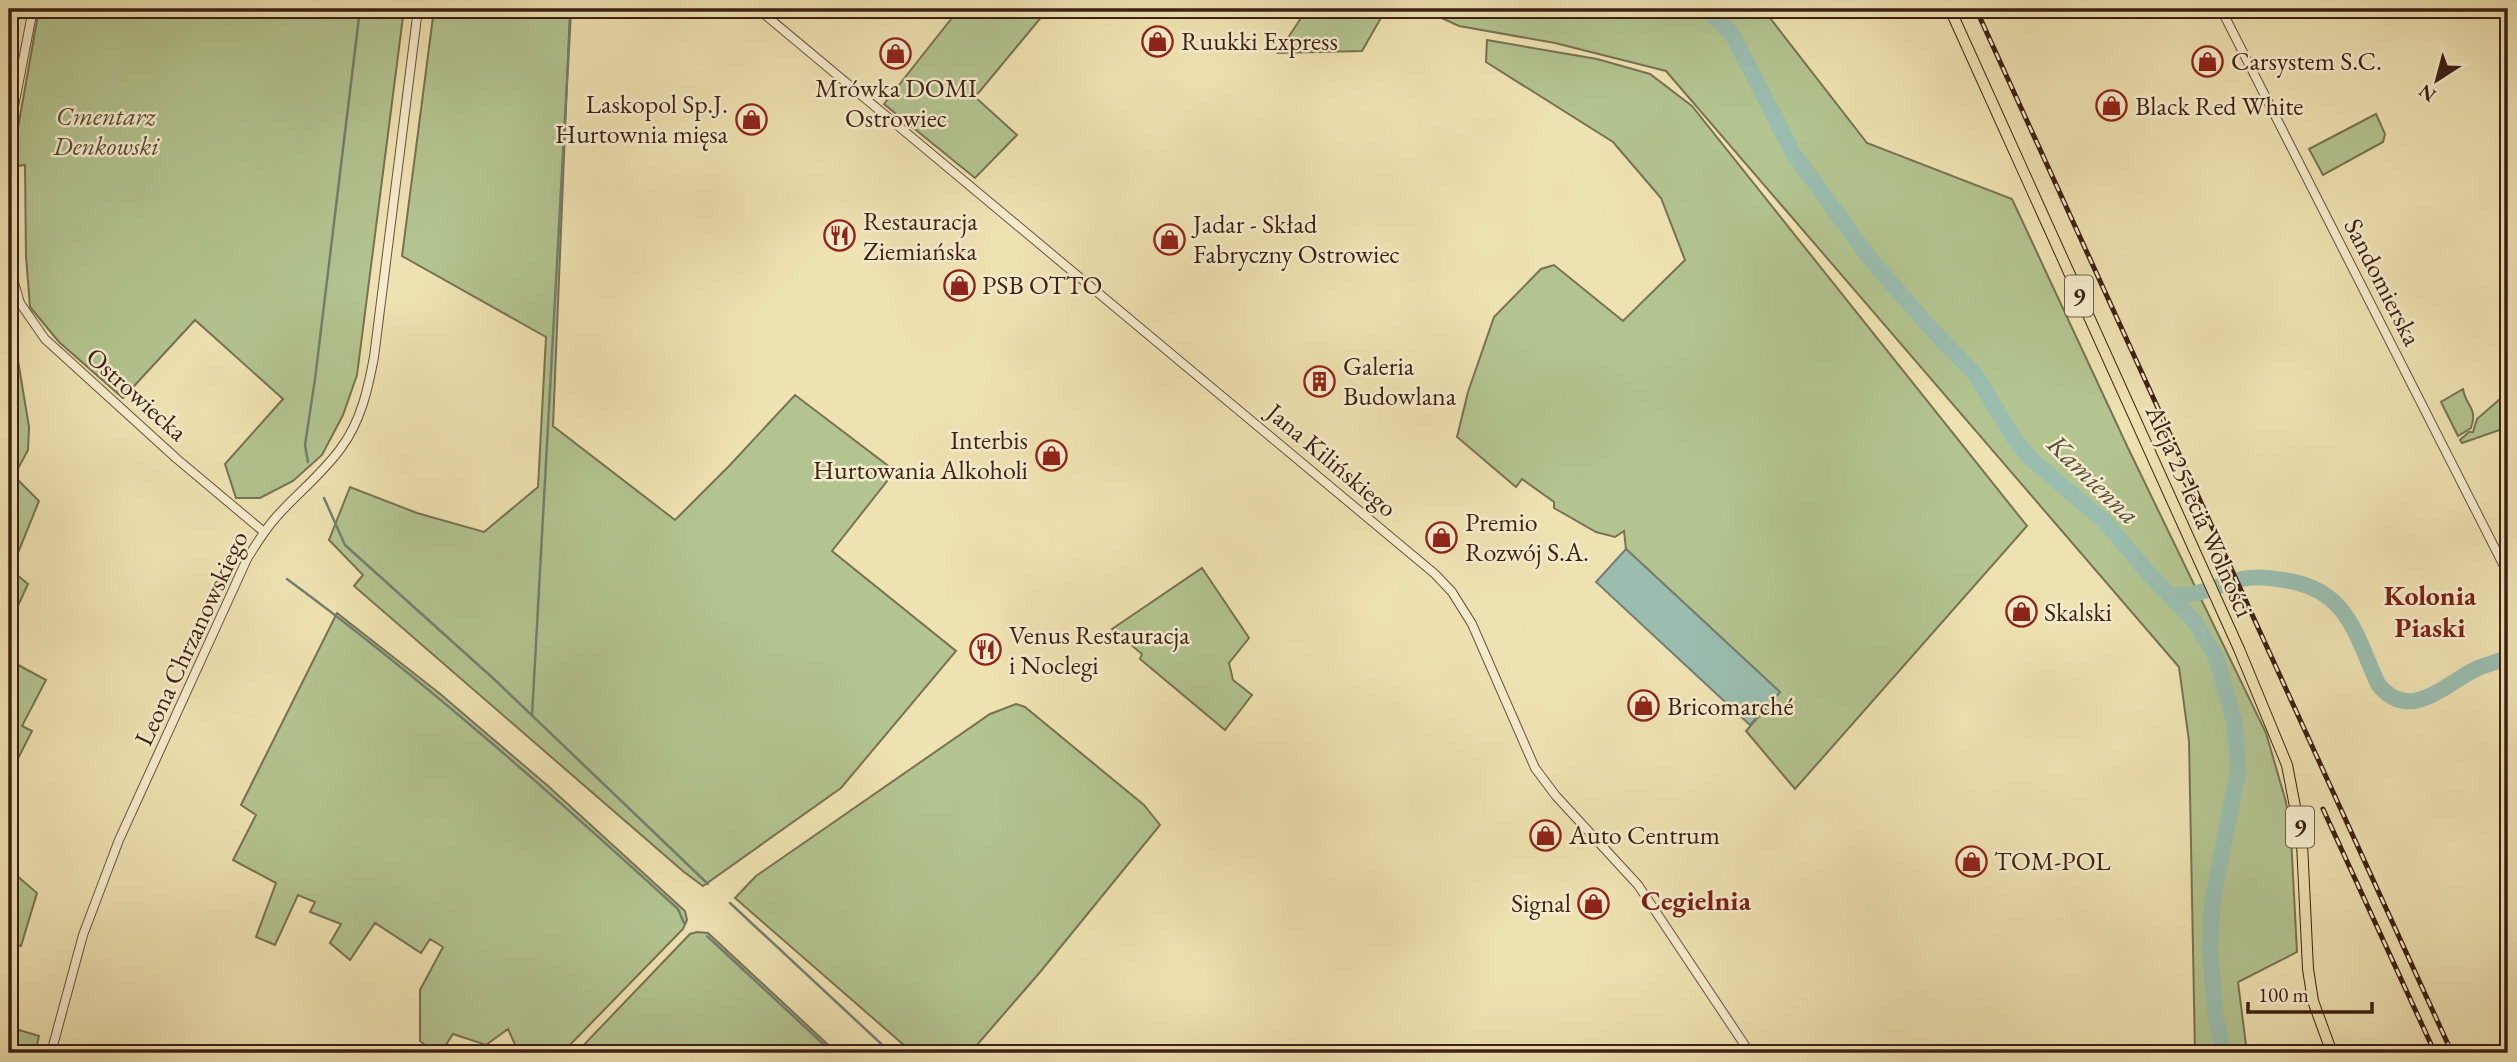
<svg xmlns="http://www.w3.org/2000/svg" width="2517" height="1062" font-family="'EB Garamond',serif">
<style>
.green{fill:#b3c490;stroke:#787252;stroke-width:2}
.water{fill:#9abdaf;stroke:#757e71;stroke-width:2}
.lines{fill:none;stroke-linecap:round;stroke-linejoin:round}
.stream{stroke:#757e71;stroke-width:2.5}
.river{stroke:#9abdaf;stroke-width:16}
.minor-casing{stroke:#6a503c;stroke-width:10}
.major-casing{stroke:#3d1f14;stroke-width:12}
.minor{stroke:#f5eccd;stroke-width:8}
.major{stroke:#efe2b2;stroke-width:10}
.rail-casing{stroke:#3d1f14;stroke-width:5}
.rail{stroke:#f5eccd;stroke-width:2.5;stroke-dasharray:8;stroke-linecap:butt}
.labels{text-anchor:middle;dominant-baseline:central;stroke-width:5;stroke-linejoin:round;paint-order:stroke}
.shield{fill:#f5eccd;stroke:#745c4c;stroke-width:2}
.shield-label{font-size:24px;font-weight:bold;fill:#3d1f14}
.poi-label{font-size:26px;fill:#3d1f14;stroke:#f5eccd;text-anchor:start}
.park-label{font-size:26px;font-style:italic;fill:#5a4833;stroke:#f5eccd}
.street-label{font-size:26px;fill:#3d1f14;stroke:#f5eccd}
.water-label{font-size:28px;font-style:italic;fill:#594e42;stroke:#f5eccd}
.neighbourhood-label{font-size:28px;font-weight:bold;fill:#7a1f14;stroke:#f5eccd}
</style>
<rect width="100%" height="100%" fill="#efe2b2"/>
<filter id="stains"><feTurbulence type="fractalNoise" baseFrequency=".00286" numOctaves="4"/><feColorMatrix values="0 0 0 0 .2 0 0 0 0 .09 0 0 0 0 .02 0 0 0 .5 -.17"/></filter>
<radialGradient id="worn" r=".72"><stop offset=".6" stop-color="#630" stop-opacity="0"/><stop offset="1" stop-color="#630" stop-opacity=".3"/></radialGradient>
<path class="green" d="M39,9h365l-47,366 -14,40 -21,40 -29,26 -33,17h-24l-11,-34 58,-65 -88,-79 -72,78 -64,-56 -29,-35 -4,-51 -1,-91 -8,1 -1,-27z
M434,9h136l-17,417 122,94 55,-55 65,-70 100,76 -63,80 124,100 -115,137 -138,98 -19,-14 -330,-286 9,-11 -34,-35 21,-53 67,26 67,19 54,-45 8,-150 -144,-81z
M959,9h89l-73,88 42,38 -42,43 -91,-74z
M1291,9h95l-24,42 -84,2 23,-35z
M1422,9h341l104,134 145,56 116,249 138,285 20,69 5,35 6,115 -59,30 9,71h-52l-6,-312 -10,-74 -513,-596 -111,-28 -96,-17z
M1487,40l110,19 53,15 42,32 335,420 -232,263 -49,-58 34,-39 -154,-143 -2,-18 -9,6 -19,-5 -42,-24v-6l-32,-23 -6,8 -59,-50 11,-45 26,-75 47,-48 13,-4 69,56 62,-61 -24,-62 -48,-56 -127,-80z
M2376,114l9,20 -2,8 -60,33 -14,-26z
M12,324l17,103 -1,23 -14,26 25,25 -28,69 17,14 -19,41v-298z
M2463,389c3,18 15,18 8,39l-13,8 -17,-34z
M2508,392v35l-46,16 -2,-3 9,-8h4l4,-13z
M1202,568l47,70 -20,25 4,17 19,15 -27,35 -85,-71 2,-5 -30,-25z
M337,613l102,80 109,93 137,125 2,9 -4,9 -121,124h-43l-11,-24 -22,16 -33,-11 -11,17 -8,1 -14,-11v-51l23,-43 -13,-8 -9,14 -46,-30 -25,37 -20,-17 11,-19 -31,-12 5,-10 -17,-7 -23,50 -19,-8 20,-54 -43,-23 23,-45 -15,-10z
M9,660l37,20 -24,46 10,5 -23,45z
M1016,704l9,3 119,98 16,20 -119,146 -71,82h-57l-178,-155 21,-22 234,-162z
M9,869l28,24 -16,53 -10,-3 -2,8z
M697,932l11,1 129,120h-261l114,-119z
M9,1027l30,9 -4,17h-26z"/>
<path class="water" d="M1626,549l154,143 -30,33 -154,-143z"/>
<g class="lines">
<path class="stream" d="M308,462l-3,-17 10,-66 45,-370
M324,498l21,47 150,135 213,204
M287,579c137,101 265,215 391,330l6,14
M532,716l39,-707
M730,903l161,150
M707,936l126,117"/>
<path class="river" d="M1707,9l25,25 61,119 78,107 64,73 40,41 39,64 16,20 75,64 46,54 44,46 21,35 19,67 3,48 -25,126 -3,49 5,66 9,40
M2169,595c32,2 44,-9 73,-16 14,-3 28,-1 42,1 64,9 71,54 94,104 31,40 67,0 98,-15 10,-5 22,-7 32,-11"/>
<defs>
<path id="minor" d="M758,9l677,565 17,18 20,32 63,144 21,28 82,89 112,168
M2221,9l287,565
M9,132l24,-123
M9,266l11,37 25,36 132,120 87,73
M51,1053l32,-118 36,-95 128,-281c9,-15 19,-31 31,-44 21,-23 45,-42 63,-67 20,-27 27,-59 33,-91l44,-348"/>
<path id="major" d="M1950,9l289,640 48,116 15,78 6,126 5,32 19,52"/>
</defs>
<use href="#minor" class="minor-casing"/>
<use href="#major" class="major-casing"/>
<use href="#minor" class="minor"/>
<use href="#major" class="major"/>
<defs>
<path id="rail" d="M1976,9l476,1044
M2323,809l112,244"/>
</defs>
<use href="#rail" class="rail-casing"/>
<use href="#rail" class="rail"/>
</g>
<defs>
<symbol id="shop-ring" viewBox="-11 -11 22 22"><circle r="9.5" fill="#f5eccd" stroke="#8f2418" stroke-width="1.5"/><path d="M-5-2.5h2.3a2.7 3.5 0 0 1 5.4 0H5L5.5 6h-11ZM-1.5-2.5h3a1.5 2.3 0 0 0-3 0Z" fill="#8f2418"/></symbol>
<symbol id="restaurant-ring" viewBox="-11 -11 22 22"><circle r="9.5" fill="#f5eccd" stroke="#8f2418" stroke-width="1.5"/><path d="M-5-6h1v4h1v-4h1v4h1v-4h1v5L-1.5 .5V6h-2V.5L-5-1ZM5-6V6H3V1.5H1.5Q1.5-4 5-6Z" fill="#8f2418"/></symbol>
<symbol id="building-ring" viewBox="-11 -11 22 22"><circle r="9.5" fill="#f5eccd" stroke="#8f2418" stroke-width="1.5"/><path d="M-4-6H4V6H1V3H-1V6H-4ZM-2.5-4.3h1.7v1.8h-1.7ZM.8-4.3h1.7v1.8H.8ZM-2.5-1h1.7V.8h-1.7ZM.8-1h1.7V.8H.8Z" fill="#8f2418"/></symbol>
</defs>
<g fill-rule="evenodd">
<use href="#shop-ring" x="1140" y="24" width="35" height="35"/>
<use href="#shop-ring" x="878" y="36" width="35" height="35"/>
<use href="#shop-ring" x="2190" y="44" width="35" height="35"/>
<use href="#shop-ring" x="2094" y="88" width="35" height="35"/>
<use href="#shop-ring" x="734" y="102" width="35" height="35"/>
<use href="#restaurant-ring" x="822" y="218" width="35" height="35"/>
<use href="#shop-ring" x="1152" y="222" width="35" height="35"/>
<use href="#shop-ring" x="942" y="268" width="35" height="35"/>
<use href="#building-ring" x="1302" y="364" width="35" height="35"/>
<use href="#shop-ring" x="1034" y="438" width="35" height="35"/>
<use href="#shop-ring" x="1424" y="520" width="35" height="35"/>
<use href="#shop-ring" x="2004" y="594" width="35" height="35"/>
<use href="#restaurant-ring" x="968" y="632" width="35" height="35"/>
<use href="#shop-ring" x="1626" y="688" width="35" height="35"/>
<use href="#shop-ring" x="1528" y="818" width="35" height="35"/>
<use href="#shop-ring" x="1954" y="844" width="35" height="35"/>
<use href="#shop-ring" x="1576" y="886" width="35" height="35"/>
</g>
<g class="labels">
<g class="shield">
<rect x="2065" y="275.5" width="28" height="41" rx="5"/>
<rect x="2286" y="806.5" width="28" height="41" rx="5"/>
</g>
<g class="shield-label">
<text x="2079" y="296">9</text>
<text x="2300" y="827">9</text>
</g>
<g class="poi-label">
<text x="1181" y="41">Ruukki Express</text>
<text x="2231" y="61">Carsystem S.C.</text>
<text x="896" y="88" text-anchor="middle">Mrówka DOMI<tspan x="896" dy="30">Ostrowiec</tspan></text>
<text x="728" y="104" text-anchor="end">Laskopol Sp.J.<tspan x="728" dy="30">Hurtownia mięsa</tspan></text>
<text x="2135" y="106">Black Red White</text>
<text x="863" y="221">Restauracja<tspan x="863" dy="30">Ziemiańska</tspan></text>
<text x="1193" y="224">Jadar - Skład<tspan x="1193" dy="30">Fabryczny Ostrowiec</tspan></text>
<text x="982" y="285">PSB OTTO</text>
<text x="1343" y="366">Galeria<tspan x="1343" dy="30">Budowlana</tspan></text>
<text x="1028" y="440" text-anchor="end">Interbis<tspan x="1028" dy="30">Hurtowania Alkoholi</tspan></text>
<text x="1465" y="522">Premio<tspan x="1465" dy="30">Rozwój S.A.</tspan></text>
<text x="2044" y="612">Skalski</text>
<text x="1009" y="635">Venus Restauracja<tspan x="1009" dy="30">i Noclegi</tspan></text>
<text x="1667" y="706">Bricomarché</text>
<text x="1569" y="835">Auto Centrum</text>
<text x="1994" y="861">TOM-POL</text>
<text x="1571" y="903" text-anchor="end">Signal</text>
</g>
<g class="park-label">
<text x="106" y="116">Cmentarz<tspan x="106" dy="30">Denkowski</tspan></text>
</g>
<g class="street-label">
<text transform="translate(2383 282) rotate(63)">Sandomierska</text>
<text transform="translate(137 394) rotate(42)">Ostrowiecka</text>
<text transform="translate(1332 460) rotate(40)">Jana Kilińskiego</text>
<text transform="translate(2200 511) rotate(66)">Aleja 25-lecia Wolności</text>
<text transform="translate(191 638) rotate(-65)">Leona Chrzanowskiego</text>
</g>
<g class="water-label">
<text transform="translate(2094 479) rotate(44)">Kamienna</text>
</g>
<g class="neighbourhood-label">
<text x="2430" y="595">Kolonia<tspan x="2430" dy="32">Piaski</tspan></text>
<text x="1696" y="900">Cegielnia</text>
</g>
</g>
<rect width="2517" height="1062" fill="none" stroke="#efe2b2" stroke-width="35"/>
<rect x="10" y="10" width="2496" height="1041" fill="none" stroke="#3d1f14" stroke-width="3.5"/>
<rect x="18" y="18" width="2482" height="1027" fill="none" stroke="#3d1f14" stroke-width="2"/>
<g transform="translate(2437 80) rotate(216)" stroke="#f5eccd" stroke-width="5" paint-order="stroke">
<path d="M0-5L12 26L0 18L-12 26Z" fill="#3d1f14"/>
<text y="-10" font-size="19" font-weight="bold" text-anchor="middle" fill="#3d1f14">N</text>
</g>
<path d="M2248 1002v10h124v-10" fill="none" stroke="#3d1f14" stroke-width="3.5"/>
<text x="2258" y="1002" font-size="21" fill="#3d1f14" stroke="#f5eccd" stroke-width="5" paint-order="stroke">100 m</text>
<rect width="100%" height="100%" filter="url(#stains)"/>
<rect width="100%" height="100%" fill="url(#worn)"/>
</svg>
